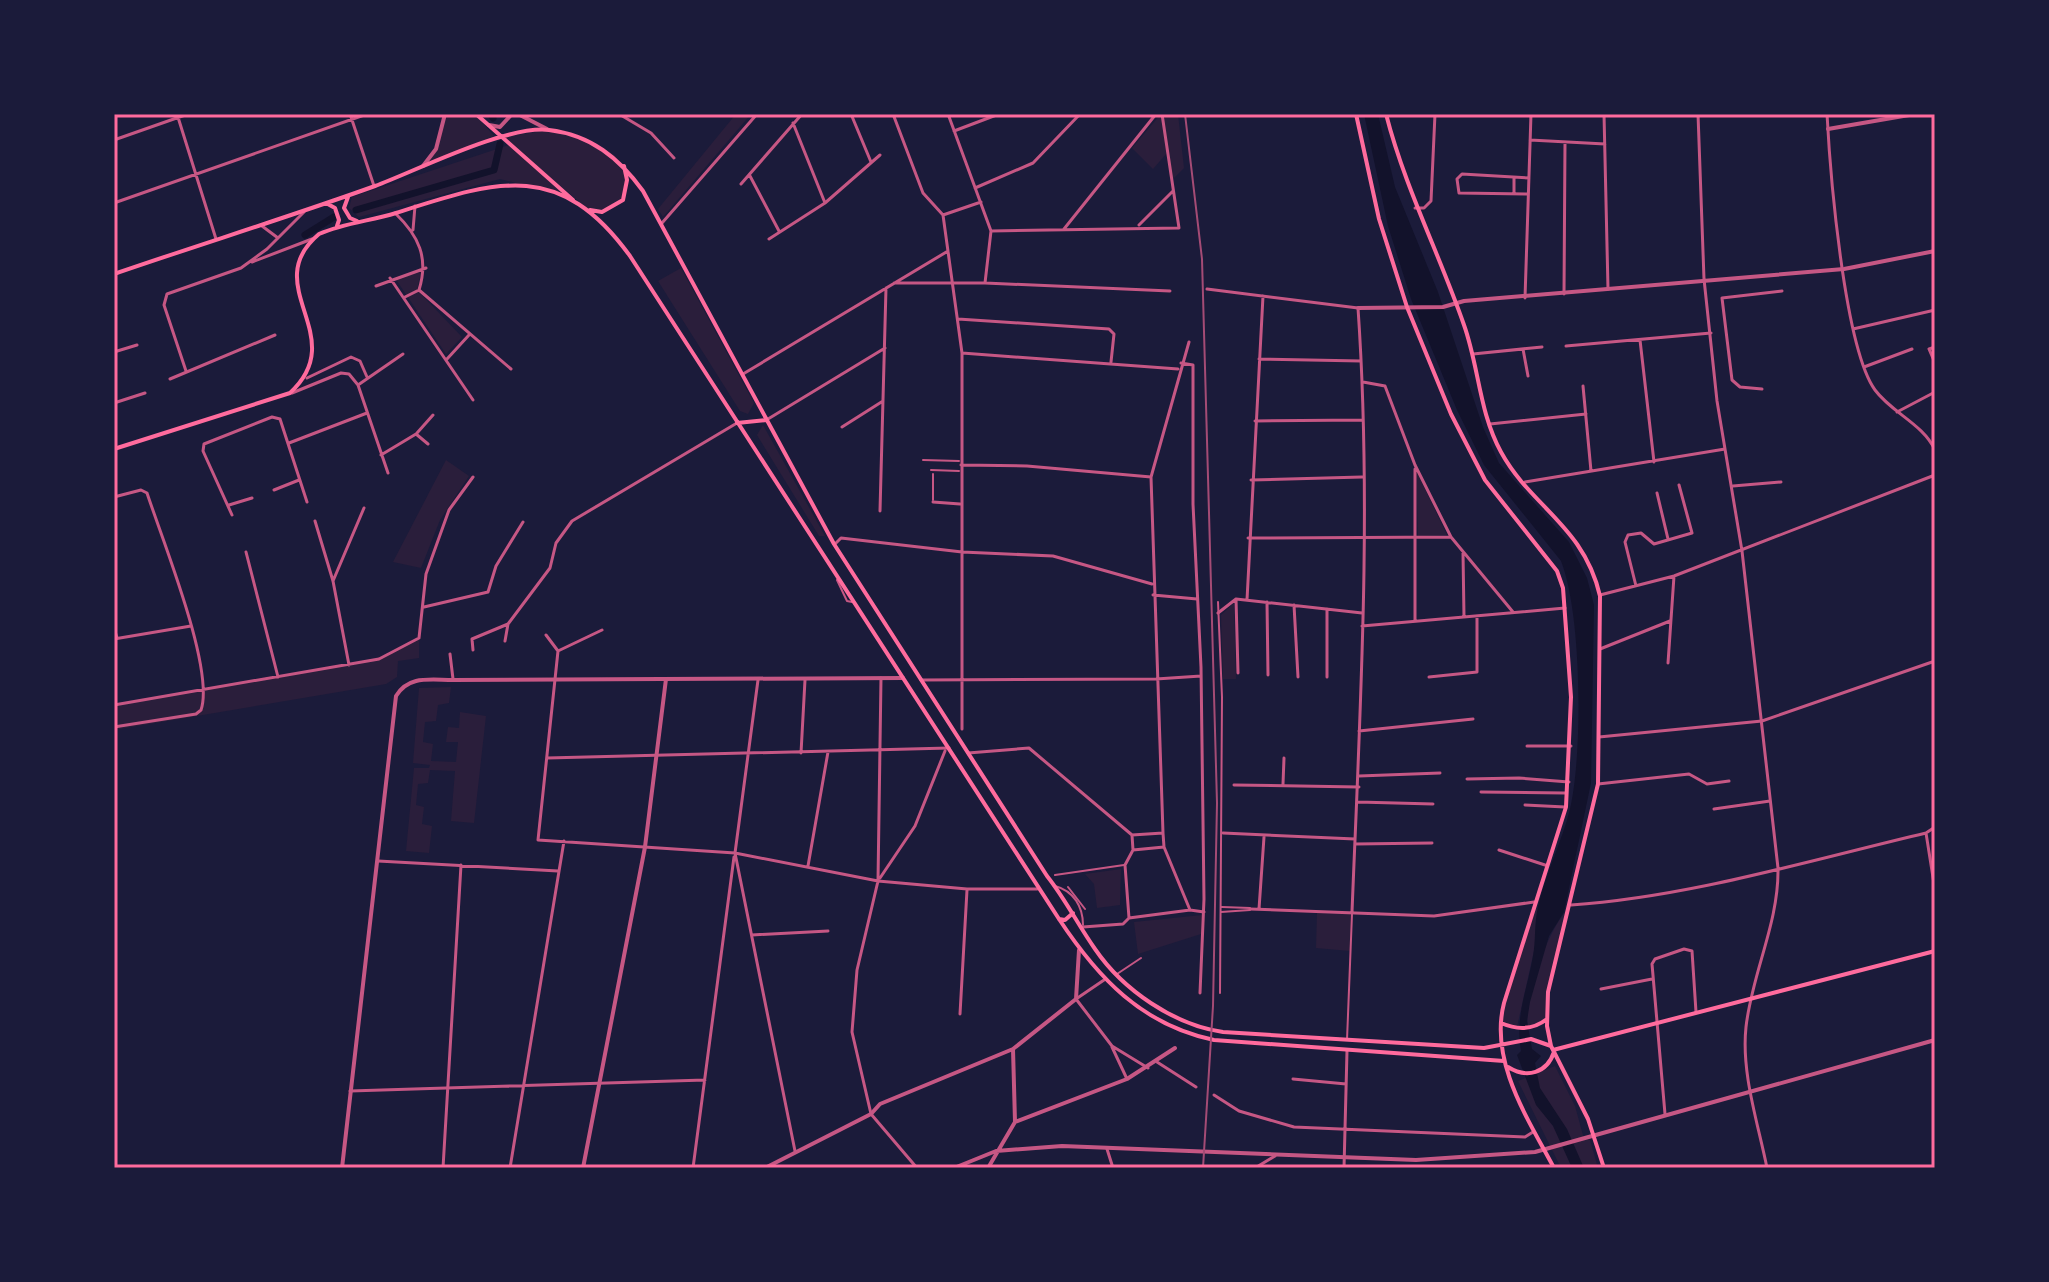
<svg xmlns="http://www.w3.org/2000/svg" width="2049" height="1282" font-family="Manrope,sans-serif">
<style>
.green{fill:#2a1e3b}
.water{fill:#12122b}
.lines{fill:none;stroke-linecap:round;stroke-linejoin:round}
.canal{stroke:#12122b;stroke-width:7}
.service{stroke:#c65784;stroke-width:2}
.pedestrian{stroke:#c65784;stroke-width:2}
.minor{stroke:#c65784;stroke-width:3}
.tertiary{stroke:#c65784;stroke-width:4}
.secondary{stroke:#ff6b9d;stroke-width:4}
.rail{stroke:#a44b75;stroke-width:2}
.neatline{fill:none;stroke:#ff6b9d;stroke-width:3}
</style>
<rect width="100%" height="100%" fill="#1b1b3a"/>
<path class="green" d="M448,114h27l19,22 -65,27z
M736,114h15l-88,103 -5,-8z
M1161,114h17l6,54 -13,13 -4,-28 -14,16 -21,-21z
M549,130c21,6 48,11 65,25 27,23 11,61 -26,54l-66,-55 41,40 -63,-15 -141,38 -10,-9 3,-11 157,-52 -6,-8z
M681,268l73,135 -6,11 -8,-3 -82,-130z
M421,272l-4,18 45,47 -16,17 -51,-76z
M763,425l62,111h-6l-62,-101z
M446,460l23,16 -29,44 -19,48 -28,-6z
M1416,470l31,65 -29,1z
M1234,603l2,76h-13l-2,-64z
M419,638v20l-21,3 -1,16 -11,7 -272,46v-25l265,-46z
M451,687l-2,16 -11,2 -2,16 -11,1 -2,20 10,2 -2,17 25,1 2,-20h-12l2,-15 11,1 1,-16 26,4 -12,107 -23,-2 4,-50 -25,-1 -2,13 -10,1 -2,21 8,2 -2,17 10,2 -3,27 -23,-2 8,-83h15l1,-3 -17,-2 6,-75z
M1121,869l-1,36 -23,3 -3,-24 -9,-10z
M1571,905l-23,87 -1,27 -19,8c-5,-30 21,-101 43,-122z
M1538,908l-2,34 -19,85 -16,-4 2,-13 28,-99z
M1317,913l34,1 -1,37 -34,-3z
M1202,915l-1,19 -63,20 -4,-32z
M1555,1066l20,40 9,33 6,1 8,28h-37l-43,-87z"/>
<path class="water" d="M1364,114h14l17,73 43,105 45,135 16,36 70,79 18,36 7,27 -3,178 -27,129 -15,24 -19,66 -3,19 5,28 9,7 -6,7 5,25 27,41 17,39h-12l-19,-42 -17,-21 -19,-50 4,-4c-6,-36 6,-60 12,-95 3,-16 1,-33 5,-49 7,-33 24,-65 32,-98 13,-56 12,-195 -9,-248l-77,-96 -27,-55 -46,-111 -23,-73z"/>
<g class="lines">
<path class="canal" d="M491,114l2,4
M356,210l138,-40 6,-26
M305,235l29,-18"/>
<path class="service" d="M837,580l10,21 5,1
M1055,886c19,5 28,21 28,39"/>
<path class="pedestrian" d="M923,460l36,1
M931,470l28,1
M933,500v-26
M1218,602l4,95 -2,296
M1055,875l69,-10
M1068,887l17,22
M1222,907l28,1
M1221,912l29,-2
M1117,974l24,-16
M1347,1040l5,-126"/>
<path class="minor" d="M177,114l39,125
M350,114l24,72
M619,114l32,19 23,25
M851,114l20,48
M893,114l30,79 20,22 19,138v376
M948,114l43,117 -6,52
M1604,114l4,175
M1698,114l6,165 13,122 25,150 36,317c1,55 -26,105 -32,159 -5,46 12,96 21,141
M1827,114c3,57 17,233 48,276 17,23 48,34 60,60
M793,123l32,80
M954,131l45,-17
M114,140l74,-26
M1530,140l75,4
M750,176l29,55
M741,184l61,-70
M975,188l58,-25 47,-49
M1514,194v-16
M1528,194l-69,-1 -2,-14 5,-5 67,4
M114,203l253,-89
M1415,208h9l7,-7 4,-87
M395,213c24,23 34,45 24,77l-14,7
M943,215l38,-13
M662,223l95,-109
M1139,225l34,-34
M262,226l16,12
M1064,229l92,-115
M413,230l2,-24
M991,231l188,-3 -17,-114
M769,239l56,-36 55,-48
M252,262l60,-23
M390,278l83,122
M894,283h91l185,8
M376,286l50,-18
M1207,289l151,19c14,201 2,404 -6,604
M419,290l92,79
M1564,294l1,-152
M1525,298l6,-184
M958,319l151,10 5,5 -3,28
M1853,329l82,-19
M1640,340l14,122
M1189,342l-38,135 12,356 1,14 26,63
M1566,346l145,-13
M1935,347l-6,2 6,14
M1523,349l5,27
M114,352l23,-7
M962,353l216,16
M1473,354l69,-7
M447,359l22,-24
M1259,359l102,2
M1181,363l12,2v139l8,163 3,232 -4,94
M1864,367l48,-18
M186,371l-22,-66 3,-11 74,-26 26,-19 37,-37
M743,374l205,-123
M307,378l44,-21 9,4 7,16
M170,379l105,-44
M1363,382l22,4 30,79 36,72 62,75
M358,385l45,-31
M1583,386l8,85
M1762,389l-22,-2 -8,-7 -10,-82 60,-7
M292,393l49,-20 8,1 9,11 30,88
M114,403l31,-10
M1897,412l38,-20
M768,419l117,-71
M1255,421l108,-1
M1490,424l96,-10
M842,427l41,-26
M417,433l16,-18
M289,443l78,-30
M381,455l35,-21 12,10
M961,465l66,1 124,11
M1415,469v152
M1251,480l111,-3
M1525,482l200,-33
M1733,486l48,-4
M274,490l25,-10
M1657,493l11,46
M114,497l27,-7 6,3c15,46 68,176 54,217l-5,4 -82,13
M933,502l27,2
M229,505l23,-7
M880,511l6,-223
M232,515l-29,-64 1,-7 68,-27 8,2 27,83
M315,521l18,60 16,84
M1248,538l203,-1
M835,544l6,-6 121,14 91,4 99,28
M246,552l32,125
M1463,553l1,64
M333,581l31,-73
M1636,586l-11,-44 3,-7 13,-2 13,11 38,-11 -13,-48
M1153,595l44,4
M1600,595l74,-19 261,-101
M1236,599l126,14
M1236,599l2,74
M1247,600l16,-304
M1267,602l1,73
M1294,605l4,72
M424,607l64,-15 8,-26 27,-44
M1327,609v68
M1218,613l18,-14
M1362,626l203,-18
M114,628l3,10
M546,635l12,16 -20,189 197,13 143,28 89,8h70
M114,639l77,-13
M505,641l3,-17 42,-56 6,-25 16,-22 165,-98
M1600,649l70,-28
M473,650l-1,-11 36,-15
M558,651l44,-21
M450,654l3,25
M1668,663l6,-87
M1429,677l48,-5v-56
M881,678l-3,203 -21,89 -5,62 19,82 46,54
M758,680l-23,173 60,298
M921,680l235,-1 45,-3
M114,705l265,-46 40,-21 7,-64 23,-64 24,-33
M1359,731l114,-12
M1599,737l163,-16 173,-60
M1527,746h44
M801,753l4,-73
M968,753l61,-5 103,87
M547,758l402,-10
M1359,776l81,-3
M1467,779l52,-1 50,4
M1283,784l1,-26
M1598,784l91,-10 18,10 22,-3
M1234,785l125,2
M1481,792l84,1
M1358,802l75,2
M1525,805l40,2
M1714,809l56,-8
M1223,833l132,6
M1926,833l9,57
M1132,835l31,-2
M1355,844l77,-1
M1133,850l31,-3
M1499,850l46,15
M378,861l180,10
M808,866l20,-114
M880,878l35,-52 30,-75
M1571,905c118,-8 240,-45 355,-72l9,-6
M1250,909l184,7 100,-14
M1259,909l5,-72
M1129,918l61,-8 14,2
M1083,927l40,-3 6,-6 -4,-53 8,-15 -1,-15
M752,935l76,-4
M1104,980l-28,19 36,47 36,22
M1601,989l51,-10
M960,1014l7,-124
M1112,1047l15,32
M1157,1062l39,25
M1293,1079l53,5
M350,1091l355,-11
M1214,1095l25,16 55,16 231,10 8,-5
M1665,1114l-13,-150 3,-5 29,-10 8,2 4,61
M1107,1149l6,19
M443,1168l18,-303
M510,1168l54,-327
M693,1168l41,-311
M1255,1168l20,-12
M1344,1168l3,-117"/>
<path class="tertiary" d="M518,114l29,15
M489,125l11,2 12,-13
M1828,129l87,-15
M423,166l13,-17 9,-35
M1358,308l85,-1 21,-6 380,-32 91,-18
M1013,1049l2,73
M1015,1122l112,-43 48,-31
M342,1168l54,-472c13,-21 34,-16 57,-16l450,-2
M583,1168l62,-321 21,-168
M765,1168l106,-54 9,-10 133,-55 63,-50 3,-49
M954,1168l42,-17 66,-5 354,14 119,-8 400,-112
M988,1168l27,-46"/>
<path class="secondary" d="M476,114l97,86
M1356,114l23,105 28,88 44,107 34,66 72,91 6,17 8,109 -5,110 -62,196c-15,58 24,116 50,165
M1386,114c19,74 53,139 78,211 15,42 15,87 37,127 30,55 83,74 99,144l-2,188 -50,208 -1,34 4,20 37,73 16,49
M348,197l-4,11 6,10 7,3
M326,203l9,5 4,12 -2,6
M590,210l12,2 21,-12 4,-20 -3,-14
M114,274c87,-30 175,-57 261,-88 43,-16 131,-61 174,-56 42,5 70,28 94,61l191,353 213,332c19,24 31,49 48,73 28,41 79,76 128,83l261,16 47,-9 20,7
M737,423l30,-3
M114,449l176,-56c62,-57 -33,-107 29,-159 25,-11 51,-13 77,-21 100,-32 163,-55 234,43l429,663c39,59 83,106 155,121l290,21
M1059,919l6,1 8,-7
M1501,1023c16,7 32,7 46,-4
M1553,1050l382,-99
M1508,1067c19,12 39,6 46,-15"/>
<path class="rail" d="M1185,114l17,145 15,544 -4,203 -10,162"/>
</g>
<rect width="2049" height="1282" fill="none" stroke="#1b1b3a" stroke-width="232"/>
<rect x="116" y="116" width="1817" height="1050" class="neatline"/>
</svg>
